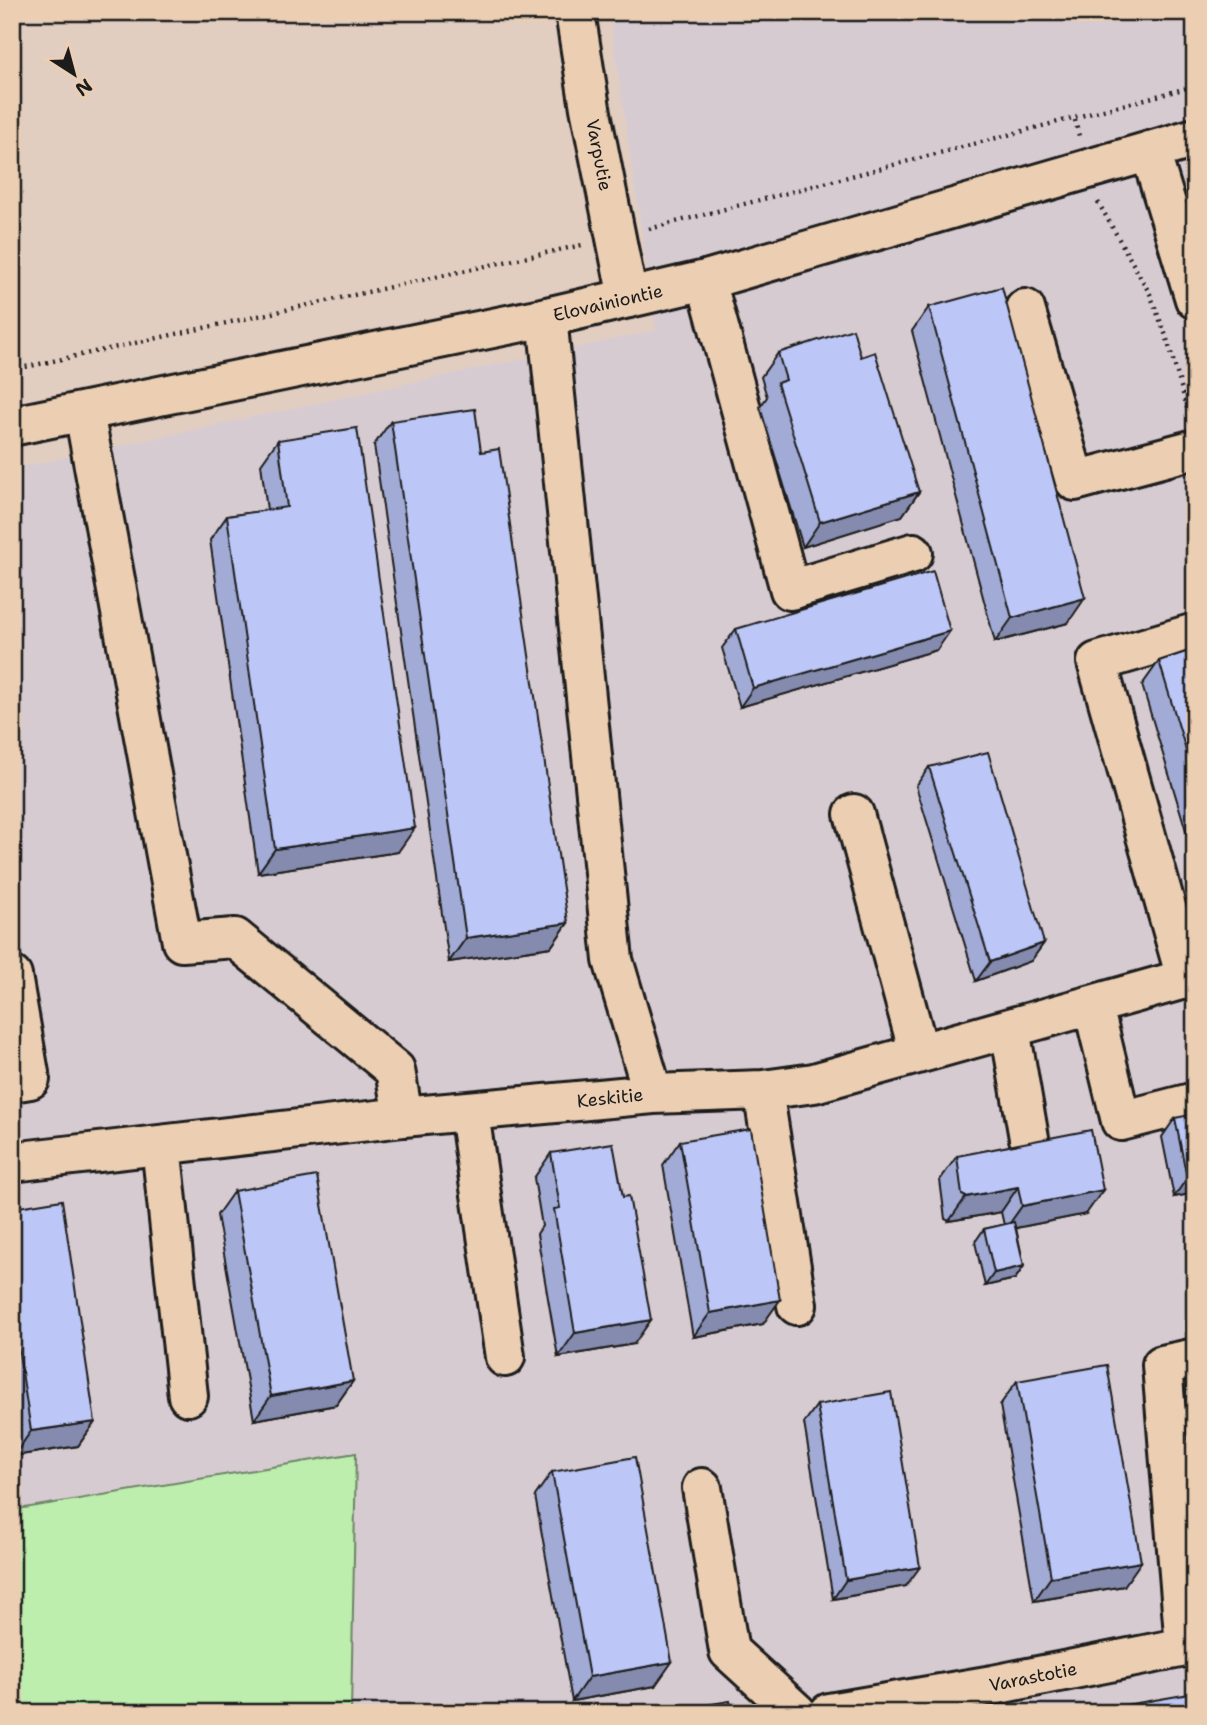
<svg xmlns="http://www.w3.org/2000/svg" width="1207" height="1725" font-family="'Shantell Sans',sans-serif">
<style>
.built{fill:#d7cbd2}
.green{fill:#bdeeae;stroke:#6c8565;stroke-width:2}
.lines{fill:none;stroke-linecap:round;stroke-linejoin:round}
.minor-casing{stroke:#1c1c1c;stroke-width:44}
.major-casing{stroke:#1c1c1c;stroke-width:44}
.path{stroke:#1c1c1c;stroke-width:4.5;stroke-dasharray:2 5;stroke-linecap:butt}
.minor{stroke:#eccfb3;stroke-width:38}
.major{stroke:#eccfb3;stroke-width:38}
.wall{fill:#a2abd5;stroke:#1c1c1c;stroke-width:2}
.shaded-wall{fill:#848bae;stroke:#1c1c1c;stroke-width:2}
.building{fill:#bcc7f8;stroke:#1c1c1c;stroke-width:2}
.labels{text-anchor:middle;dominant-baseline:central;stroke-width:7;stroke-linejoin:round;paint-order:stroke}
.street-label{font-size:18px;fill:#1c1c1c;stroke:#eccfb3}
</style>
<rect width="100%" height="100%" fill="#e2cdc1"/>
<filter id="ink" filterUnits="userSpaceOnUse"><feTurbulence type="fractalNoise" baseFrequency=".0143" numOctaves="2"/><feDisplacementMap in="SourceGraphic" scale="14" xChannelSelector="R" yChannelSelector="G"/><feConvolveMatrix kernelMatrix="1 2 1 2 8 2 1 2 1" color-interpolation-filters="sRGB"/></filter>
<g filter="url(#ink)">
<path class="built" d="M609,12h586v1701h-844l4,-259 -343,56v-1041l644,-139z"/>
<path class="green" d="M356,1453l-5,260h-339v-203z"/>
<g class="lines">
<defs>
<path id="minor" d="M575,12l15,96 38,190
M1150,151l45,148
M706,280l84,310 123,-37
M1025,309l50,172 120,-32
M547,317l66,643 40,134
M84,412l98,530 53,-4 160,132 8,47
M854,814l65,239
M12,976l18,103 -18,3
M1186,978l-89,-316 98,-29
M1093,1006l28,115 74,-19
M1010,1029l19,109
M763,1090l34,215
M469,1113l36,244
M161,1145l27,251
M12,1162l391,-45 250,-23 110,-4 51,-7 381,-107
M702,1488l27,163 68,62
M1185,1647l-23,-282 33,-7
M829,1713l164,-28 202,-40"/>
<path id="major" d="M12,426l535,-109 159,-37 489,-142"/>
</defs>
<use href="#minor" class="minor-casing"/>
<use href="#major" class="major-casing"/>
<path class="path" d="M1075,120l4,16
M1098,202l52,92 16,42 23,78
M649,229l546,-143
M12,370l570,-125"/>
<use href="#minor" class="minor"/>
<use href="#major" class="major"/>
</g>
<path class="wall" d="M929,307l139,316 -73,19 -83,-311z
M778,353l83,4 58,135 -17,24 -99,31 -43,-140 7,-10 -6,-20z
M391,421l90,31 87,471 -17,24 -102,15 -75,-517z
M278,440l120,412 -140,21 -48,-333 17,-24 40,-6 -6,-46z
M736,629l201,21 -197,57 -18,-59z
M1195,649v211l-53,-175 17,-24z
M929,767l115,176 -13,18 -55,20 -60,-195z
M1175,1118l20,75 -21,4 -12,-60z
M680,1141l83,183 -70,13 -30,-172z
M551,1153l83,191 -76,13 -21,-123 5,-8 -8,-48z
M957,1156l129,58 -70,14 8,38 -9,13 -30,7 -10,-44 9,-13 20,-4 -3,-13 -52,9 -4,-2 -5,-39z
M234,1191l119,190 -17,24 -82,15 -37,-205z
M12,1208l83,214 -17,24 -64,10 -2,-10z
M1195,1362v50l-7,-40z
M1017,1381l107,205 -90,15 -34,-196z
M817,1405l89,181 -73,13 -29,-176z
M552,1472l103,214 -83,15 -37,-205z"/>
<path class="shaded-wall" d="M919,492l-17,24 -99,31 17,-25z
M1085,598l-17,25 -73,19 17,-24z
M950,631l-13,19 -197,57 13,-19z
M415,828l-17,24 -140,21 17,-24z
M568,923l-17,24 -102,15 17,-24z
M1044,943l-13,18 -55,20 14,-19z
M1195,1177v16l-21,4 13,-19z
M1018,1187l-17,25 -52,9 17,-24z
M1103,1190l-17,24 -81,16 17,-24z
M1024,1266l-9,13 -30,7 9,-13z
M780,1300l-17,24 -70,13 17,-24z
M651,1320l-17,24 -76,13 17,-24z
M353,1381l-17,24 -82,15 17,-24z
M95,1422l-17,24 -64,10 17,-25z
M1141,1562l-17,24 -90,15 17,-24z
M920,1567l-14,19 -73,13 13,-19z
M672,1662l-17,24 -83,15 17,-24z"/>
<path class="building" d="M1002,287l83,311 -73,20 -83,-311z
M853,329l8,28 14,-5 44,140 -99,30 -43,-139 9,-3 -8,-27z
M475,409l6,43 18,-3 69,474 -102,15 -75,-517z
M357,428l58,400 -140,21 -48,-333 60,-9 -9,-67z
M933,571l17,60 -197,57 -17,-59z
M1195,649v131l-36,-119z
M988,752l56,191 -54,19 -61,-195z
M1195,1114v63l-8,1 -12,-60z
M751,1129l29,171 -70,13 -30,-172z
M1091,1130l12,60 -81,16 -4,-19 -52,10 -4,-2 -5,-39z
M613,1143l10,54 6,-1 22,124 -76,13 -21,-124 6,-1 -9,-55z
M317,1176l36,205 -82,15 -37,-205z
M62,1200l33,222 -64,9 -19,-124v-99z
M1014,1222l10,44 -30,7 -10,-44z
M1107,1365l34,197 -90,15 -34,-196z
M891,1392l29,175 -74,13 -29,-175z
M635,1457l37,205 -83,15 -37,-205z
M1195,1693v20h-115z
M730,1701l2,12h-73z"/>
</g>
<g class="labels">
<g class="street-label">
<text transform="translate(599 155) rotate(79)">Varputie</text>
<text transform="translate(608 303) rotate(-13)">Elovainiontie</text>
<text transform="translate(610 1098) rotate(-6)">Keskitie</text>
<text transform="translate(1033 1677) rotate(-11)">Varastotie</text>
</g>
</g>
<rect width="1207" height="1725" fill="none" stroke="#eccfb3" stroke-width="42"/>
<rect x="21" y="21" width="1165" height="1683" fill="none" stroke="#1c1c1c" stroke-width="2.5" filter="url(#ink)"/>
<g transform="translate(74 74) rotate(144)" stroke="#eccfb3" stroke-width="5" paint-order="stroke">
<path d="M0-5L12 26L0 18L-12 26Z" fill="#1c1c1c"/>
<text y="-10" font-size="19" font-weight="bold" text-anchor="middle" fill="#1c1c1c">N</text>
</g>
</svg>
